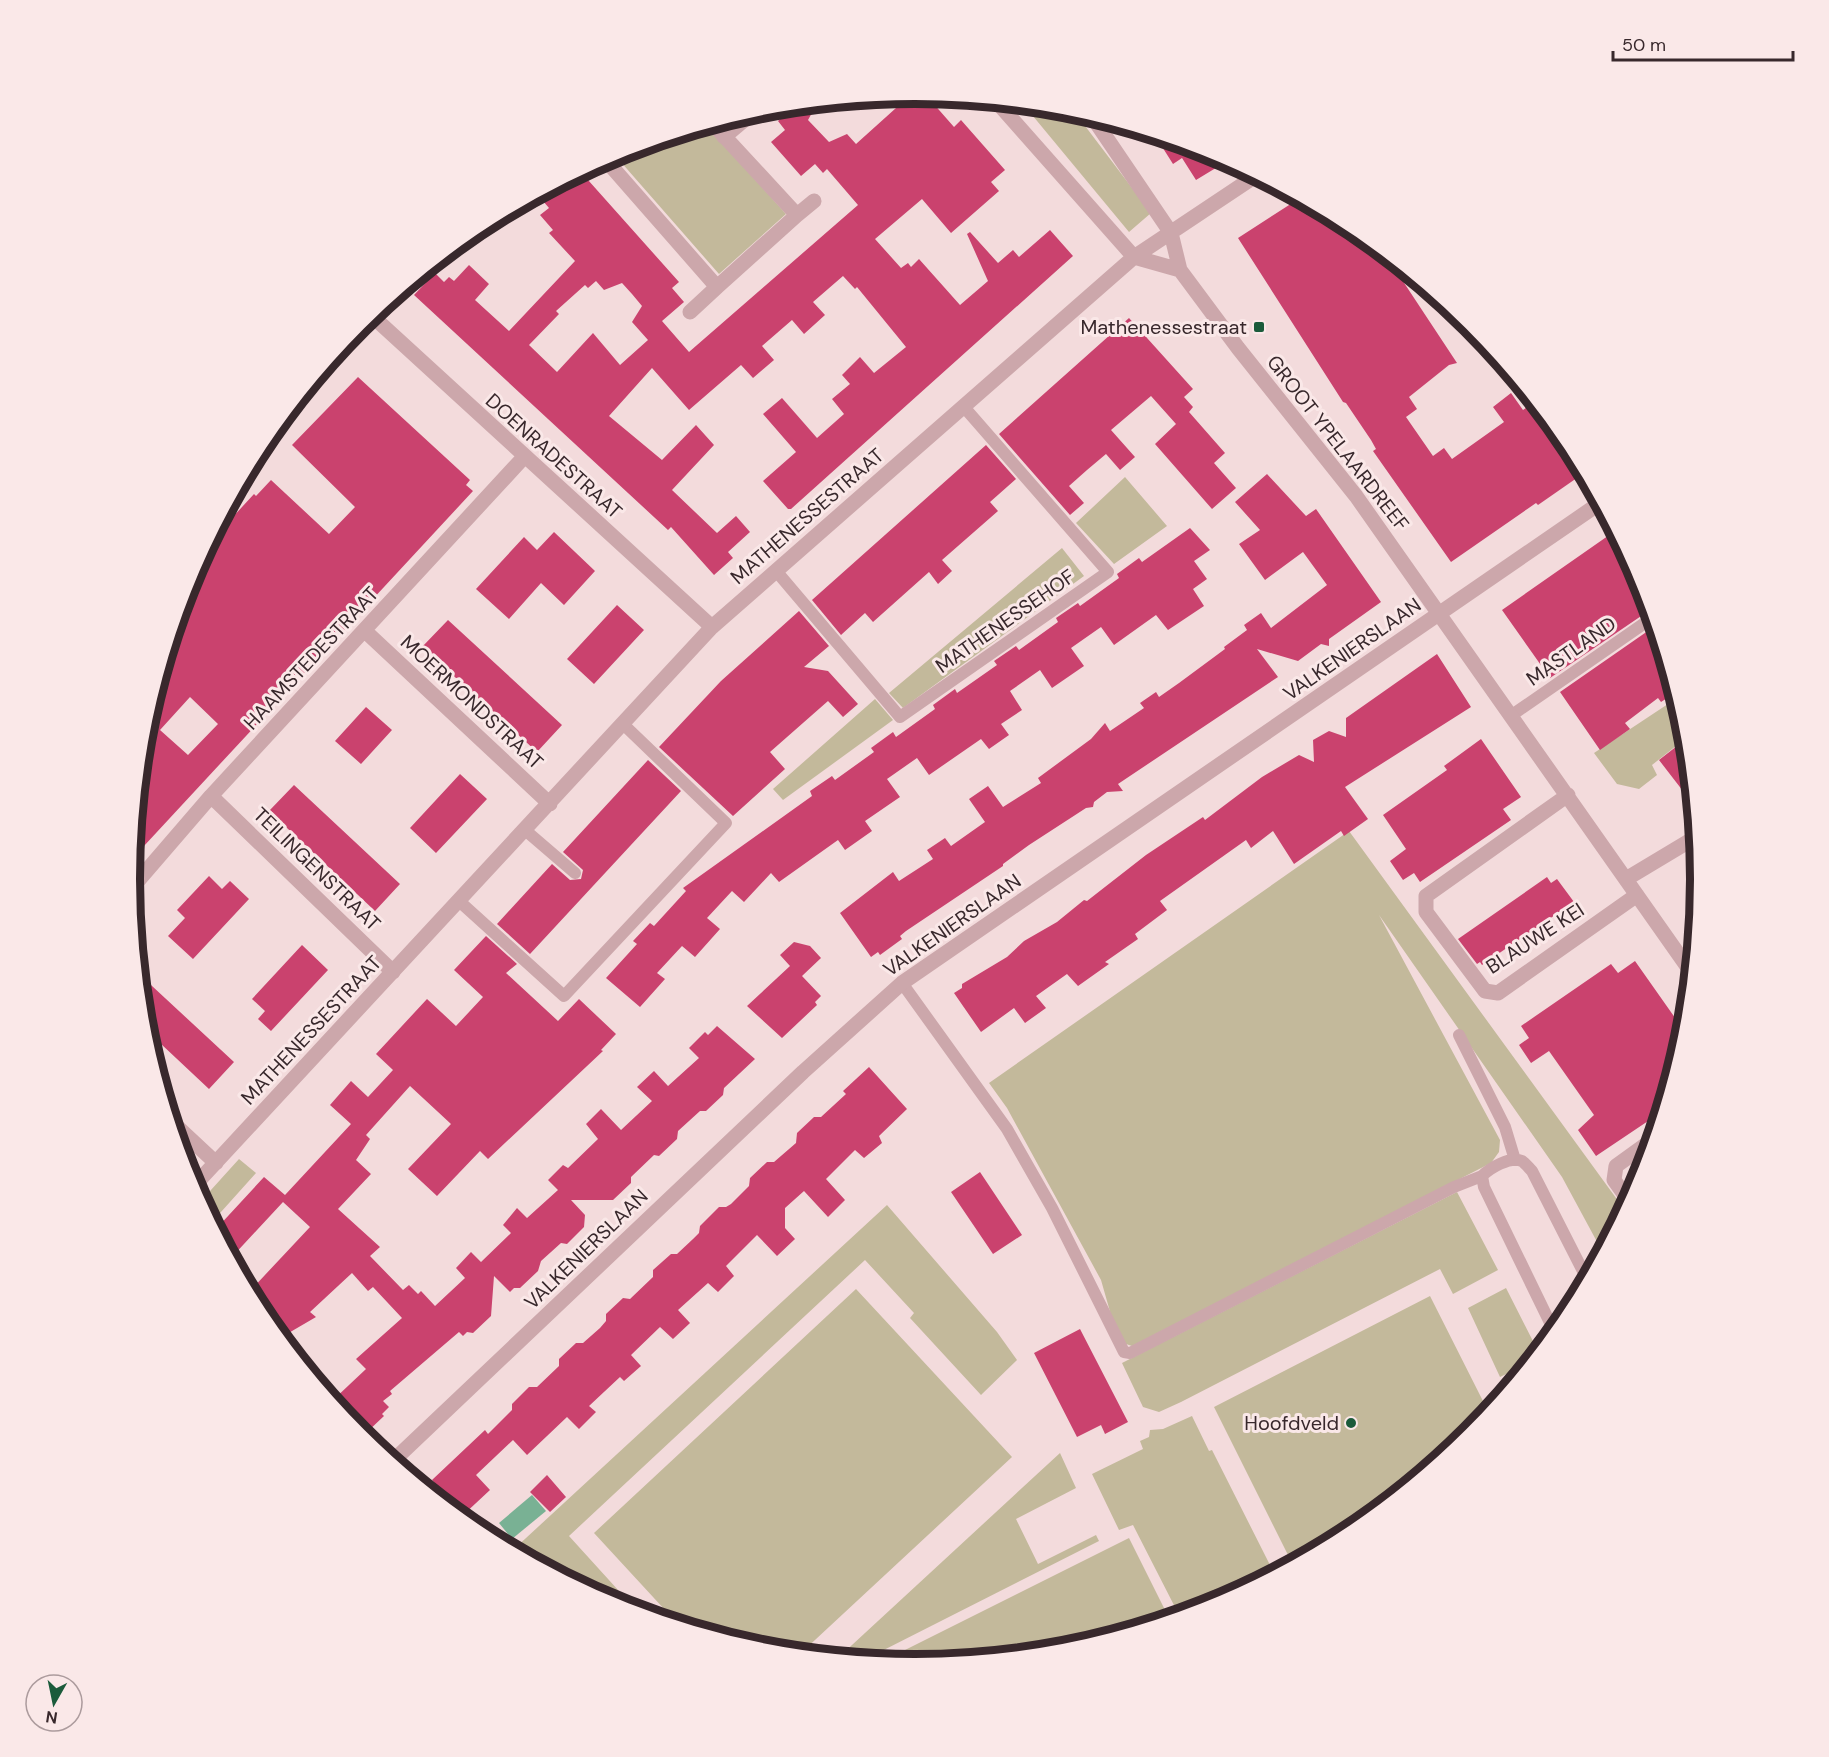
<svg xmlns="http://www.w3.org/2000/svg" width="1829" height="1757" font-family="'DM Sans',sans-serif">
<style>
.green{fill:#c3b99b}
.water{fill:#79b194}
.building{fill:#ca426e;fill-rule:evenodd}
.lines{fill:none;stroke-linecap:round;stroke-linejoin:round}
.service{stroke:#cca7ab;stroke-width:12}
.minor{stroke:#cca7ab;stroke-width:15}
.poi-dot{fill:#1b5b3b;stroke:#fae8e8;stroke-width:2}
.labels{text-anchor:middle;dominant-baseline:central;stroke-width:6;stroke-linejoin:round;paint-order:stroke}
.poi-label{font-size:20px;fill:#38282c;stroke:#fae8e8;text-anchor:end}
.street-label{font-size:20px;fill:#38282c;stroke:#fae8e8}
.rim{fill:none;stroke:#38282c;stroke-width:8}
</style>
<rect width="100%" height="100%" fill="#f3dbdc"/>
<path class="green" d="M1023,104l50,6 78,103 -22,19z
M706,125l80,89 -67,60 -106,-121z
M1125,477l42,49 -53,38 -38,-41z
M1062,548l22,28 -181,132 -14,-15z
M1677,698l9,40 -34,27 5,10 -18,14 -22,-5 -23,-31z
M875,699l18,21 -110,80 -10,-11z
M1349,831l275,378 -22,42 -40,-74 -183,-262 121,225 -1,12 -8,11 -359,183 -6,-2 -15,-29 -10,-35 -94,-172 -18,-25z
M239,1159l17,14 -44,49 -11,-21z
M1457,1192l41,78 -45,24 -13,-25 -259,133 -22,10 -16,-5 -21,-44z
M887,1205l110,127 20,28 -36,35 -71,-77 4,-5 -49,-53 -296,276 69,76 -24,-8 -101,-54z
M1506,1288l32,63 -9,12 -29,14 -32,-69z
M856,1289l156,168 -211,196 -40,-4 -84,-26 -83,-90z
M1430,1296l58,115 -18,23 -119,98 -59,31 -78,-156z
M1192,1416l17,35 3,-1 62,123 -59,31 -36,11 -46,-90 -14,5 -27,-56 51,-25 -3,-8 9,-4 1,-7 13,-1z
M1060,1453l16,35 -60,31 22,45 58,-29 3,6 -233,118 -27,-2z
M1129,1538l40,80 -102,31 -153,15 -31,-3z"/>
<path class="water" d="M532,1495l14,16 -34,28 -13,-16z"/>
<path class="building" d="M915,93l10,1 29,33 7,-7 44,50 -14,12 8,9 -48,42 -29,-34 -47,40 26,29 7,-5 3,4 8,-8 41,46 28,-24 -21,-47 3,-2 28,31 15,-13 6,7 31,-27 23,26 -282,253h-3l-25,-28 33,-29 -33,-38 19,-16 35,40 27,-24 -12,-15 18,-15 -8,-9 18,-18 14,16 32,-26 -49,-60 -2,2 -12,-13 -30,26 12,13 -21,19 -12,-14 -30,26 12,14 -21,18 -12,-13 -52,45 -37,-42 -43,48 53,44 34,-35 18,20 -42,45 45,43 19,-17 14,16 -22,20 5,6 -19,17 -43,-48 -3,3 -254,-235 21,-22 9,9 5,-5 5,4 15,-16 20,19 -14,16 34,31 66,-70 -26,-28 4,-3 -13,-15 9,-7 -12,-14 43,-23 99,111 -7,6 12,14 -22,19 27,31 169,-147 -31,-36 -4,4 -8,-9 -14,12 -30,-34 14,-12 -7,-9 18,-16 22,-3 -10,18 21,22 18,-8 9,10 40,-36 -11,-12zM596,281l8,9 18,-7 10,11 10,12 -10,16 16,18 -28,25 -27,-32 -36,39 -28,-27 30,-31 -3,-3 29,-26 3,3z
M1154,134l61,19 14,7 -33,20 -14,-22 -9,6z
M1300,198l51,28 32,25 74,112 -8,2 -40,32 8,12 -11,8 27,39 11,-8 8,11 52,-37 -11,-15 18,-14 12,17 12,-8 33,40 16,31 -46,32 -2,-2 -85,59 -78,-111 3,-2 -5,-9 -25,-37 -3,-1 -105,-164z
M1129,318l64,71 -9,8 9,10 -4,5 36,41 -11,10 22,25 -24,21 -57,-65 21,-20 -25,-28 -40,34 24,27 -15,13 -14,-16 -19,16 -18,16 15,17 -14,12 -71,-81z
M358,377l112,103 -4,5 7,6 -342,369 13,-135 45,-147 18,-33 47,-51 2,2 15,-16 58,54 26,-27 -63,-62zM190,697l28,27 -30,31 -28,-25z
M986,445l30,34 -26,23 8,9 -56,49 10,11 -14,13 -9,-12 -56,50 -8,-9 -24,22 -29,-35z
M1267,474l39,42 10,-7 65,93 -52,37v7l-8,-2 -23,17 -41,-12 21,28 -160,107 5,7 -16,1 -13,10 -1,5 -7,1 -57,37 -26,19v2l-97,65 -6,5 2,3 -22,16 -2,-3 -7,5 -31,-44 53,-41 6,9 34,-22 -6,-9 18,-12 6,8 34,-24 -16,-23 19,-13 15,21 38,-24 -3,-5 53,-39 14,-16 5,8 34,-23 -4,-5 16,-11 3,5 20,-14 46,-34 -1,-2 23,-17 -3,-5 17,-12 10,15 56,-43 -24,-33 -38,28 -26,-36 21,-14 -25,-28z
M1190,528l20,22 -16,11 13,18 -14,10 11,17 -36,24 -12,-15 -42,30 -13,-18 -30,21 13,18 -32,22 -12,-18 -30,21 12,19 -21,14 8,11 -20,14 -8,-10 -52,36 -12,-17 -30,21 13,18 -35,24 7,10 -27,19 -7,-10 -59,42 -8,-9 -27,29 -12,-11 -25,27 13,11 -25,28 -13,-11 -25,27 8,6 -25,28 -34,-29 31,-34 -4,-3 17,-18 4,3 32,-35 -3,-3 129,-92 -2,-5 22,-15 3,4 39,-28 -3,-4 22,-16 3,5 39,-28 -2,-4 22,-16 2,4 40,-28 -3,-4 22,-15 3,4 39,-28 -2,-4 22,-15 2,3 39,-28 -2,-4 22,-16 3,4z
M1615,531l25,47 10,32 -100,68 -48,-68z
M554,532l41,39 -31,34 -23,-22 -32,36 -33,-30 48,-52 13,13z
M617,605l27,25 -50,54 -27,-25z
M799,611l30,35 -25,21 24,4 30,33 -15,13 -15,-16 -58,51 15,17 -52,47 -74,-69 62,-66z
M448,620l114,105 -25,27 -115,-105z
M1655,626l20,67 -14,9 -3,-4 -33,25 5,6 -30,21 -40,-58z
M1437,654l34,53 -126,80 23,32 -24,17 -3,-5 -47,33 -21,-33 -22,17 -5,-8 -86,61 7,9 -32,24 3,5 -33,23 4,2 -31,22 -11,-12 -31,22 10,12 -21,15 -11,-15 -33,24 -27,-39 8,-5v-4l45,-27 17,-16 33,-19 27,-22 3,1 59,-46 57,-38 2,3 57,-43 37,-22 15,7 -1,-22 16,-9 17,6v-19z
M366,707l26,23 -31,34 -26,-23z
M1481,739l40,58 -18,12 8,11 -91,62 -6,-9 -11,7 -13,-19 16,-12 -23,-34 64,-45 -3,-4z
M1686,739l7,65 -34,-44z
M648,760l33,31 -151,163 -33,-30 55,-60 18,16 11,-1 2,-9 -20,-18z
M460,774l27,25 -51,54 -26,-25z
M294,785l106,99 -25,27 -106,-100z
M209,876l13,13 8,-8 19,18 -56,60 -25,-23 17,-18 -8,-8z
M1547,877l4,6 6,-4 17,23 -92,63 -2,-3 -3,2 -19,-25z
M486,936l31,28 -11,9 52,48 21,-22 37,35 -15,16 2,1 -115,108 -8,-8 -43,45 -29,-27 43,-45 -41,-38 -44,49 4,4 -14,21 15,14 -33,35 42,38 -10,9 33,34 6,-5 9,9 3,-3 14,15 30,-28 -9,-10 15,-16 10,10 30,-29 -8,-8 14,-17 10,10 31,-28 -10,-10 15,-15 5,3 30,-29 -12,-15 15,-15 20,21 31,-29 -15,-14 17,-16 14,15 31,-28 -10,-10 16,-16 3,3 9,-9 38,33 -31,29 -1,7 -17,16h-6l-22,20 -1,8 -18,17 -5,-1 -23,22v6l-18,17h-42l14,15 -1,12 -17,17 -6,-1 -20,18 -3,10 -18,17h-6l-4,4 -16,-16 -3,40 -18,17 -6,-1 -4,4 -4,-4 -69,59 2,3 -9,7 6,6 -7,7 2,2 -18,17 -2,-2 -4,4 -28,-34 34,-32 -10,-10 46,-41 -29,-31 -5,4 -16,-18 -42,39 6,5 -36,21 -19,-23 -12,-23 61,-65 -27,-25 -52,56 -15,-29 48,-52 21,18 66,-71 -21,-19 21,-24 17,16 25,-27 -17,-16 51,-55 29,27 27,-29 -29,-27z
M794,942l16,4 11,12 -19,18 19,20 -6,6 2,3 -35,33 -35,-32 43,-40 -10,-11z
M302,945l26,25 -57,61 -13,-12 7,-8 -13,-12z
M1635,961l50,71 -25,81 -64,43 -18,-26 16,-15 -45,-64 -18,12 -12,-18 10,-7 -8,-12 90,-62 7,9z
M138,973l96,89 -25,27 -65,-61z
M869,1067l38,42 -28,27 3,7 -18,15 -9,-8 -29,29 19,21 -17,17 -24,-26 -19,17v20l10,11 -18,17 -20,-21 -31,31 8,10 -16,16 -10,-9 -30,27 12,13 -17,16 -13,-12 -29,28 10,11 -17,15 -4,-4 -31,29 7,6 -17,17 -12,-12 -40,38 -14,-15 -37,35 14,15 -29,27 -15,-12 -16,-17 5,-5 -3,-3 53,-50 3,4 24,-24v-6l17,-17h8l22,-21v-7l17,-16h7l17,-15 6,-7v-7l17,-16 7,1 23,-22v-7l18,-16h6l16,-15 6,-6 1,-7 19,-19h7l5,-3 18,-18 1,-8 17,-16h7l22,-19 1,-10 17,-16h7l25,-23 -3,-3z
M980,1172l42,63 -29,19 -42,-62z
M1080,1329l48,93 -23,12 -4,-9 -24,12 -43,-84z
M547,1475l19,22 -16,15 -20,-20z"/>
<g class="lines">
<path class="service" d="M777,572l123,145 208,-145 -144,-165
M1512,715l140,-97
M525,830l50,43
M459,901l105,95 162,-173 -103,-99
M902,983l105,146 45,79 72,144 6,1 324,-166 28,-11
M1459,1035l46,92 10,33
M1554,1331l-70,-144 -2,-11c8,-8 28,-20 40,-15 3,2 7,7 10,10l55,108"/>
<path class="minor" d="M996,101l138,156 46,13
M1091,115l80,118 9,37 58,78 118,148 335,476
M724,137l32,-27
M604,158l113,129 80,-72 -85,-92
M797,215l17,-14
M690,312l27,-25
M370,314l342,313
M365,631l185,173
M1568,795l-142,101v16l59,79 13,2 139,-98
M211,796l182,176
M1626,879l70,-42
M130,890l81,-94 313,-339
M171,1121l45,42
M193,1187l519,-560 422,-370 123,-82
M1629,1201l-15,-21 2,-14 36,-26
M393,1461l410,-389 99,-89 698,-480"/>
</g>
<g class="poi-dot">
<rect x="1253" y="321" width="12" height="12" rx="3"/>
<circle cx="1351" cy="1423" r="6"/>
</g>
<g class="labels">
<g class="poi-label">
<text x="1247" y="327">Mathenessestraat</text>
<text x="1339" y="1423">Hoofdveld</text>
</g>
<g class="street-label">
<text transform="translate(1338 443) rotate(52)">GROOT YPELAARDREEF</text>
<text transform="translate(554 456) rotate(42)">DOENRADESTRAAT</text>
<text transform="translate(807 516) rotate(-41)">MATHENESSESTRAAT</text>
<text transform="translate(1005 621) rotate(-35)">MATHENESSEHOF</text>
<text transform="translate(1352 649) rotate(-35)">VALKENIERSLAAN</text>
<text transform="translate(1571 651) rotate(-35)">MASTLAND</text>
<text transform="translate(311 658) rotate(-47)">HAAMSTEDESTRAAT</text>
<text transform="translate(472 702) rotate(43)">MOERMONDSTRAAT</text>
<text transform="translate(317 869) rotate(44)">TEILINGENSTRAAT</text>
<text transform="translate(952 925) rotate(-35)">VALKENIERSLAAN</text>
<text transform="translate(1535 938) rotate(-33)">BLAUWE KEI</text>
<text transform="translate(311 1030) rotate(-47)">MATHENESSESTRAAT</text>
<text transform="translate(586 1249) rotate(-44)">VALKENIERSLAAN</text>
</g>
</g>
<path d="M0 0H1829V1757H0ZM140 879a775 775 0 1 1 1550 0a775 775 0 1 1-1550 0Z" fill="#fae8e8" fill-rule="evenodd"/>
<path class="rim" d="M140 879a775 775 0 1 1 1550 0a775 775 0 1 1-1550 0Z"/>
<g transform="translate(54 1703) rotate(189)"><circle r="28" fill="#fae8e8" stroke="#ac9b9d" stroke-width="1.5"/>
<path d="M0-4.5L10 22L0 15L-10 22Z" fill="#1b5b3b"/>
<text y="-9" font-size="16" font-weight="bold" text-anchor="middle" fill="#38282c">N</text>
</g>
<path d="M1613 51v9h180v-9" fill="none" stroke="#38282c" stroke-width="3"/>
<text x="1622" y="51" font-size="18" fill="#38282c" stroke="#fae8e8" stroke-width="4.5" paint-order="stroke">50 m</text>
</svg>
